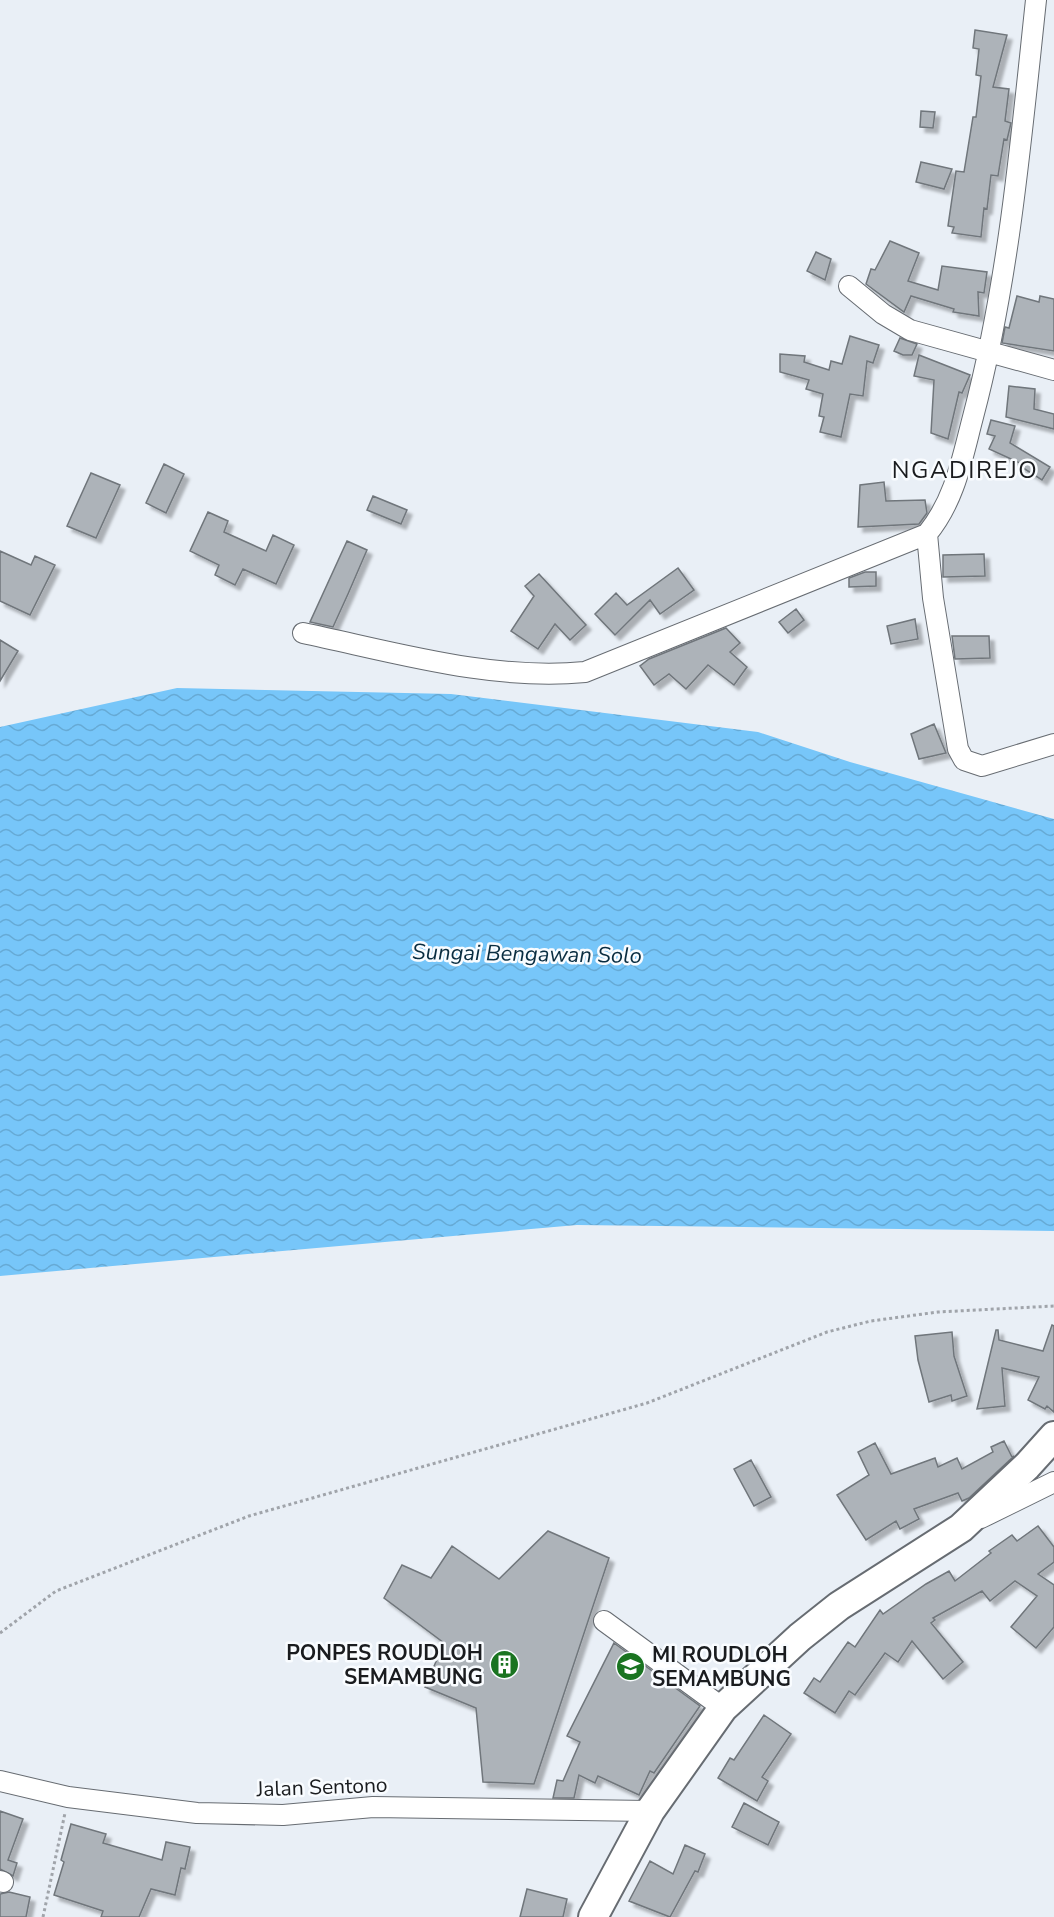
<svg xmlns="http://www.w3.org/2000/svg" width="1054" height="1917" font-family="'Nunito Sans',sans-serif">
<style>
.water{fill:url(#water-waves)}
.building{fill:#adb3b9;stroke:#70767b;stroke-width:1.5;filter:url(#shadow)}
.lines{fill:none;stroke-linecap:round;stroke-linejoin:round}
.street-casing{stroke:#676c72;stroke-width:22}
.secondary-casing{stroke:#676c72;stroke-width:32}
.path{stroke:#a0a4aa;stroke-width:3;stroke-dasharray:3 3;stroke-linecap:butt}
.street{stroke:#fff;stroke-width:20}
.secondary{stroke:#fff;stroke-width:28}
.labels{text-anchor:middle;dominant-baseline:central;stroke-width:5;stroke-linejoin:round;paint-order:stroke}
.poi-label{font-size:21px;font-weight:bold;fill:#1a1c1f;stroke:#f9fcff;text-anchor:end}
.street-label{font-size:21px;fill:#1a1c1f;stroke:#f9fcff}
.water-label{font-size:22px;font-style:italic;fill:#092d41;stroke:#f9fcff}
.quarter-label{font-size:24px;letter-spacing:1.5px;fill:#1a1c1f;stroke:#f9fcff}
</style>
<defs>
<pattern id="water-waves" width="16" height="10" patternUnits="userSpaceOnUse" patternTransform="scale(1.5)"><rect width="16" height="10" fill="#77c6f9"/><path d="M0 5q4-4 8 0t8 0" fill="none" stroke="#66aad5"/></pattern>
<filter id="shadow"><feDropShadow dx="5" dy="5" stdDeviation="1.5" flood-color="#0004"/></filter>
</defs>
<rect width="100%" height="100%" fill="#e9eff6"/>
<path class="water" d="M177,688l274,6 307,38 92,30 204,57v412l-477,-6 -577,51v-549z"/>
<path class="building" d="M975,30l32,5 -14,52 16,2 -4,32 6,2 -4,17 -3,-1 -6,37 -7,-1 -4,34 -3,-1 -3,29 -29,-4 2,-6 -6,-1 8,-55 8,1 9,-55h3l5,-41 -5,-1 3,-26 -6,-1z
M921,111l14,1 -2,16 -13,-1z
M921,162l31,7 -8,20 -28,-7z
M890,241l29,12 -11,28 30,9 4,-24 45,6 -3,21 -6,-1 1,24 -26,-4 1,-3 -43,-13 -7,16 -38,-28 5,-15 4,1z
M816,252l15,7 -6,21 -18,-9z
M1017,296l22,6 1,-6 14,3v52l-52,-8 3,-16 4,1z
M850,336l29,9 -6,18 -6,-2 -4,35 -13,-2 -9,43 -21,-5 4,-15 -5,-1 4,-22 -17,-5 3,-9 -29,-8v-18l25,2 -1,6 25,8 2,-9 11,3z
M900,338l17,6 -5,11h-9l-9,-4z
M919,355l51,20 -8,18 -3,-1 -11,47 -17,-6 3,-53 -20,-4z
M1009,386l26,3 -1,20 20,5v15l-48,-12z
M991,420l24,6 -5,17 40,24 -8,13 -22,-14 2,-2 -33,-15 6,-13 -8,-2z
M164,464l20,10 -18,39 -20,-10z
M91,473l29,12 -24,53 -29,-12z
M884,482l2,19 39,-1 2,13 -8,11 -61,3 2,-42z
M373,496l34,14 -6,14 -34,-14z
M208,512l20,9 -4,11 42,19 7,-16 21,10 -18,39 -33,-15 -8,16 -20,-10 4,-10 -29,-14z
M347,541l20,9 -19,44 -15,33 -23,-5z
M0,551l31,14 4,-9 20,9 -25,50 -30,-14z
M984,554l1,22 -42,1v-22z
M678,568l16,22 -34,24 -10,-14 -35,35 -20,-21 21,-21 11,12z
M865,572h11v14l-27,1v-9z
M539,574l47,51 -16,15 -15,-16 -17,25 -27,-18 23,-35 -9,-10z
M796,609l8,11 -16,13 -9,-11z
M915,619l3,20 -27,5 -4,-18z
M726,628l14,15 -10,9 17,15 -13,18 -26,-20 -22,24 -17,-15 -15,11 -14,-19 9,-7z
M952,636h37l1,22 -35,1z
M0,640l18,11 -18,30z
M934,724l12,29 -27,6 -8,-25z
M1052,1325l2,1v86l-7,-6 -2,3 -17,-9 11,-23 -37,-9 3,38 -28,3 19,-79h2l1,10 44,11z
M952,1332l2,24 13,40 -15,5 -1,-6 -22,7 -11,-42 -3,-24z
M1004,1441l8,16 2,-1 -45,42 -7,3 -4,-8 -44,16 5,10 -19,10 -4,-8 -30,19 -29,-45 32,-20 -11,-23 17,-9 16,31 44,-16 3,9 19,-9 5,11 31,-17 -2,-5z
M751,1460l20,37 -17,9 -20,-37z
M1038,1526l16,21v15l-16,12 16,11v42l-18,21 -25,-21 26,-31 -22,-15 -25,20 -8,-10 -49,27 2,2 -4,3 32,39 -20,17 -31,-38 -14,21 -13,-9 -30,42 -6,-4 -14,22 -31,-20 10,-15 6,4 28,-40 7,5 25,-37 3,4 43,-30 23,-13 6,10 36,-28 -2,-2 23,-16 5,6z
M548,1531l61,27 -75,226 -51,-2 -7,-74 -51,-21 19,-44 -60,-45 18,-33 29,13 21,-32 47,33z
M614,1643l86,63 -46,67 -4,-2 -11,24 -41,-19 -3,7 -16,-8 -5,23h-21l4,-18 6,1 17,-39 -13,-6z
M764,1715l27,19 -29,43 6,4 -11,20 -39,-23 12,-20 4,2z
M744,1803l35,19 -11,23 -36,-18z
M0,1811l23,8 -15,41 9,3 -4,13 -13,-7z
M71,1824l35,10 -3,9 59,17 4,-18 24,5 -5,22 -4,-1 -6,27 -24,-6 -12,28h-38l2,-6 -49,-16 10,-33 -3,-2z
M685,1845l20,9 -7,18 -3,-1 -25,46 -41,-16 21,-40 23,13z
M527,1889l40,10 -4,18h-43z
M9,1892l21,5 -4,20h-26v-23z"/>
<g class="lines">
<defs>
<path id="street" d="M1036,0c-15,140 -27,281 -63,417 -11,42 -18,83 -46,117l6,64 25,151 6,11 18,6 72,-22
M849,286l34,28 27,16 144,40
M303,633c91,19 188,48 282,39l342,-138
M981,1518l73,-36
M604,1621l119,87
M0,1781l68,16 129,16 86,2 90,-8 277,4
M0,1881l3,1"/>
<path id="secondary" d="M593,1917l57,-106 73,-103 77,-71 39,-31 122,-78 66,-62 27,-30"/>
</defs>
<use href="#street" class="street-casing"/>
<use href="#secondary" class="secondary-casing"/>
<path class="path" d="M0,1633l56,-42 193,-75 398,-113 180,-71 44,-11 67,-9 116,-6
M43,1917l22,-104"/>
<use href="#street" class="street"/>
<use href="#secondary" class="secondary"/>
</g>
<defs>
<symbol id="building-disc" viewBox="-11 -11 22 22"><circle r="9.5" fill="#1a7421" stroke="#f9fcff"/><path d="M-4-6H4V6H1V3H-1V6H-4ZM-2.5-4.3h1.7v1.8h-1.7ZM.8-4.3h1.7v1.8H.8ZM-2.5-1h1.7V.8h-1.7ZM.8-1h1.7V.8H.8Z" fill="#fff"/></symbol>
<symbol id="school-disc" viewBox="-11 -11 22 22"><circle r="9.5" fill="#1a7421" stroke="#f9fcff"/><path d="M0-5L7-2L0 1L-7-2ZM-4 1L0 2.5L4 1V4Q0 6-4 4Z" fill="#fff"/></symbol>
</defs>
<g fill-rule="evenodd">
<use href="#building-disc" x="488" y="1648" width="33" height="33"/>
<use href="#school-disc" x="614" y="1650" width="33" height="33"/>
</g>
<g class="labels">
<g class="poi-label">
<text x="483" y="1653">PONPES ROUDLOH<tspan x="483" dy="24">SEMAMBUNG</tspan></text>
<text x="652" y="1655" text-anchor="start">MI ROUDLOH<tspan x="652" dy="24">SEMAMBUNG</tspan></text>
</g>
<g class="street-label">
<text transform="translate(322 1787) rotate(-2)">Jalan Sentono</text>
</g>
<g class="water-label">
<text transform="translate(527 954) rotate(1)">Sungai Bengawan Solo</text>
</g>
<g class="quarter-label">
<text x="965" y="470">NGADIREJO</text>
</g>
</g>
</svg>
